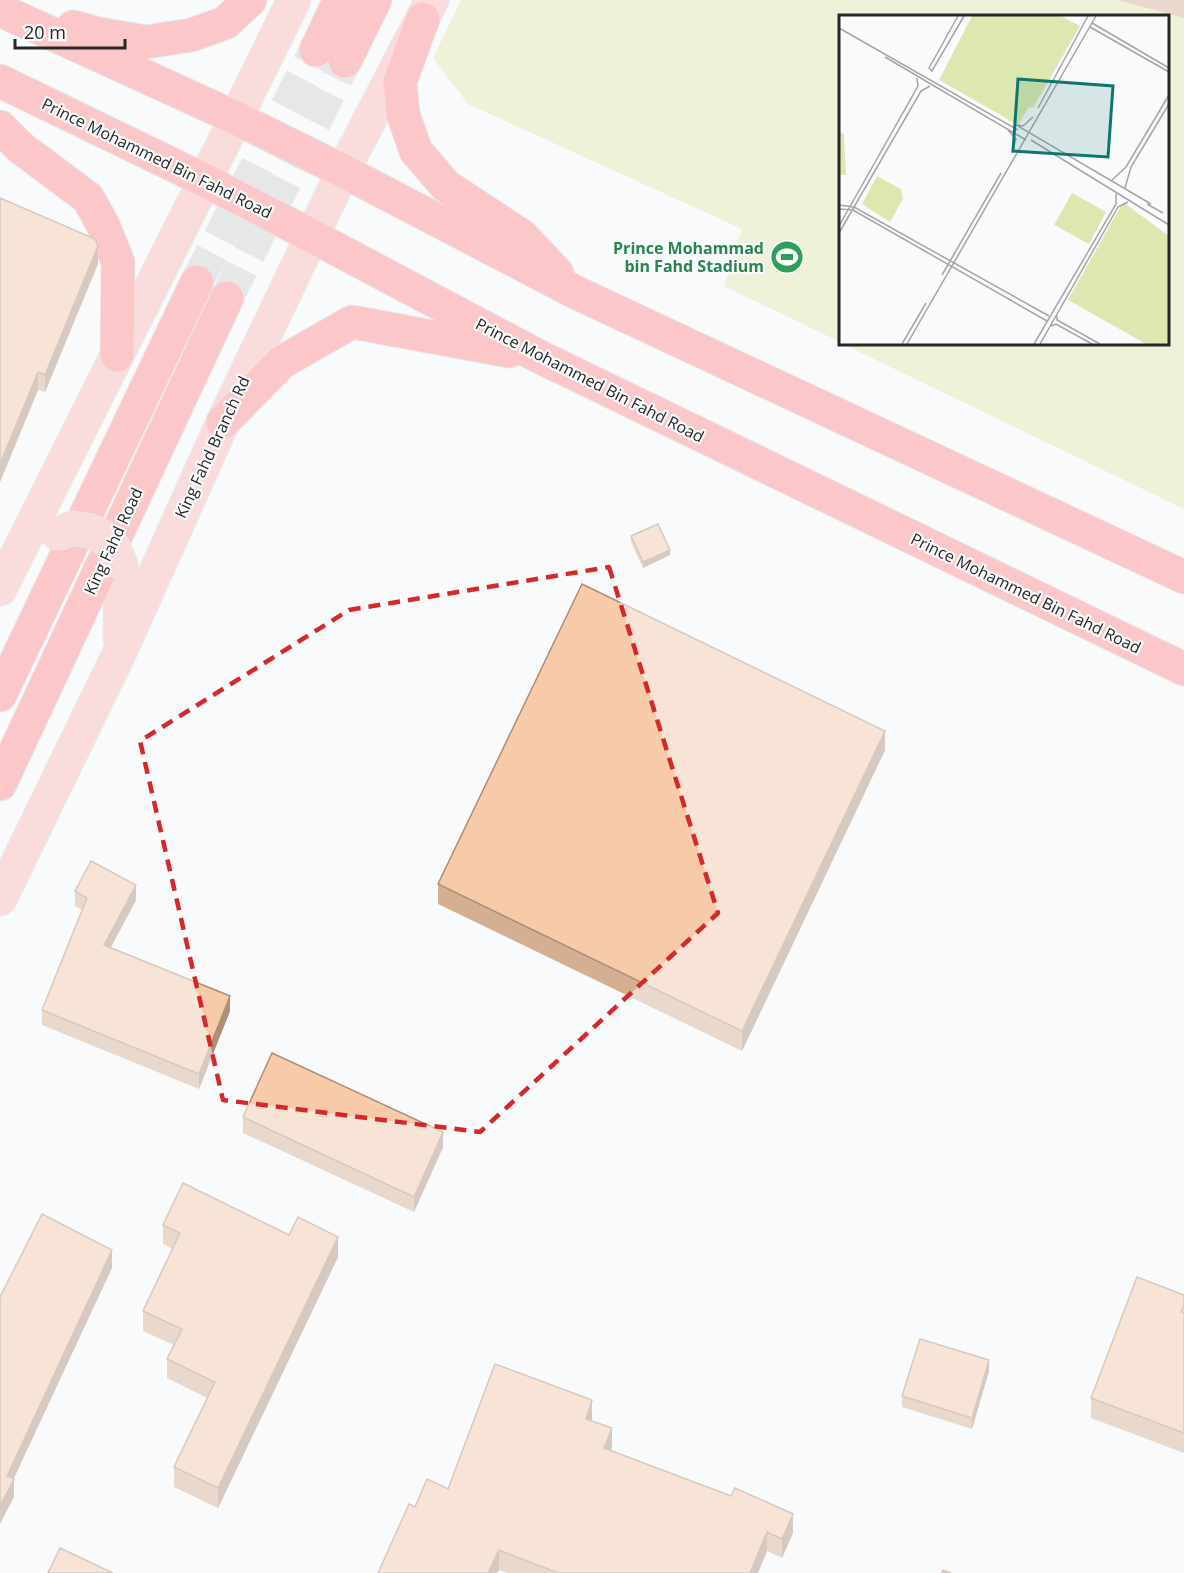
<svg xmlns="http://www.w3.org/2000/svg" width="1184" height="1573" font-family="'Open Sans',sans-serif">
<style>
.green{fill:#dde8b0}
.lines{fill:none;stroke-linecap:round;stroke-linejoin:round}
.highway-tunnel{stroke:#cfd0d1;stroke-width:33;stroke-dasharray:33 16;stroke-linecap:butt}
.major-casing{stroke:#d4d4d4;stroke-width:35}
.highway-casing{stroke:#d4d4d4;stroke-width:35}
.major{stroke:#fdb9b9;stroke-width:33}
.highway{stroke:#fc8b8a;stroke-width:33}
.major-bridge-casing{stroke:#d4d4d4;stroke-width:35;stroke-linecap:butt}
.major-bridge{stroke:#fdb9b9;stroke-width:33}
.wall{fill:#d4af92}
.shaded-wall{fill:#ad8e77}
.building{fill:#f7cbaa;stroke:#ad8e77;stroke-width:1.5}
.marked{fill:none;stroke:#d62828;stroke-width:4.5;stroke-dasharray:12 8;stroke-linejoin:round}
.labels{text-anchor:middle;dominant-baseline:central;stroke-width:4.5;stroke-linejoin:round;paint-order:stroke}
.street-label{font-size:16px;fill:#262627;stroke:#f9fafc}
.leisure-label{font-size:16px;font-weight:bold;fill:#27864d;stroke:#f9fafc;text-anchor:end}
.inset-road{fill:none;stroke:#a5a5a7;stroke-width:1.5}
.view{fill:#0f766e;fill-opacity:0.15;stroke:#0f766e;stroke-width:3}
.inset-edge{fill:none;stroke:#262627;stroke-width:3}
</style>
<rect width="100%" height="100%" fill="#f9fafc"/>
<path class="green" d="M461,0h723v509l-341,-165h325v-328h-328v326l-116,-56 18,-57 -274,-125 -35,-46z"/>
<g class="lines">
<path class="highway-tunnel" d="M197,282l119,-232
M227,298l118,-237"/>
<defs>
<path id="major" d="M0,589l236,-471 58,-118
M120,638l1,-74
M0,899l120,-247 103,-230 89,-186 31,-65 89,-171"/>
<path id="highway" d="M0,10l236,108 107,53 232,121 609,285
M423,19l-23,63 3,32 13,37 30,35 76,50 35,37
M73,27l26,7 47,8 45,-7 34,-12 25,-23
M316,50l24,-50
M345,61l30,-61
M0,81l204,99 108,56 228,121 644,312
M0,127l21,21 67,50 15,27 15,37 -1,93
M223,422l59,-60 70,-40 157,29
M0,695l197,-413
M0,784l227,-486"/>
</defs>
<use href="#major" class="major-casing"/>
<use href="#highway" class="highway-casing"/>
<use href="#major" class="major"/>
<use href="#highway" class="highway"/>
<defs>
<path id="major-bridge" d="M57,534l15,-6 19,3 17,9 6,9 7,15"/>
</defs>
<use href="#major-bridge" class="major-bridge-casing"/>
<use href="#major-bridge" class="major-bridge"/>
</g>
<path class="wall" d="M1120,0h64v18l-59,-16z
M0,198l98,66 -53,128 -7,-2 -38,92z
M631,536l39,19 -27,13 -12,-26z
M885,750l-143,301 -304,-147v-20z
M75,891l61,9 -25,47 119,64 -31,78 -157,-64v-15l40,-100 -7,-4z
M243,1117l200,30 -29,65 -171,-79z
M163,1225l126,10 49,22 -120,251 -44,-21v-20l33,-69 -40,-20v-19l7,-14 -31,-14v-20l30,-62 -10,-5z
M1184,1295v158l-93,-35v-20z
M989,1371l-17,58 -70,-22v-11z
M592,1419v2l20,26 -2,4 183,82 -11,25 -15,-7 -9,22h-250l-9,-3 -2,3h-119l37,-66 33,-18z"/>
<path class="shaded-wall" d="M98,246v18l-53,128v-17z
M38,372v18l-38,92v-18z
M670,550v5l-27,13v-6z
M885,731v19l-143,301v-20z
M136,885v15l-32,60v-15z
M230,996v15l-31,78v-15z
M443,1132v15l-29,65v-15z
M338,1237v20l-120,251v-20z
M112,1250v18l-104,223 6,-12v18l-14,27v-18l7,-30z
M989,1360v11l-17,58v-11z
M592,1400v19l-6,19v-19z
M612,1428v19l-8,21v-20z
M793,1514v19l-11,25v-19z
M767,1532v19l-9,22h-8z
M499,1550v20l-2,3h-9z"/>
<path class="building" d="M0,198l95,41 3,7 -53,129 -7,-3 -38,92z
M658,524l12,26 -27,12 -12,-26z
M582,584l303,147 -143,300 -304,-147z
M91,861l45,24 -32,60 126,51 -31,78 -157,-64 45,-112 -12,-7z
M272,1053l171,79 -29,65 -171,-80z
M183,1183l106,52 9,-18 40,20 -120,251 -44,-21 41,-85 -48,-23 15,-30 -39,-18 37,-78 -17,-8z
M42,1214l70,36 -105,226 7,3 -14,27v-209z
M1137,1277l47,18v10l-3,7 3,1v120l-93,-35z
M920,1339l69,21 -17,58 -70,-22z
M495,1364l97,36 -6,19 26,9 -8,20 127,48 4,-8 58,26 -11,25 -15,-7 -17,41h-192l-59,-23 -11,23h-110l31,-69 6,3 12,-28 21,10z
M60,1548l53,25h-65z
M943,1570l8,3h-9z"/>
<path d="M0 0H1184V1573H0ZM609,567l109,346 -238,219 -257,-32 -83,-359 209,-131z" fill="#f9fafc" fill-opacity=".55" fill-rule="evenodd"/>
<path class="marked" d="M609,567l109,346 -238,219 -257,-32 -83,-359 209,-131z"/>
<defs>
<symbol id="stadium-disc" viewBox="-11 -11 22 22"><circle r="9.5" fill="#2e9e5b" stroke="#f9fafc"/><path d="M0-5a6.5 5 0 1 0 0 10a6.5 5 0 1 0 0-10ZM-3.5-1.8h7v3.6h-7Z" fill="#fff"/></symbol>
</defs>
<g fill-rule="evenodd">
<use href="#stadium-disc" x="768" y="238" width="38" height="38"/>
</g>
<g class="labels">
<g class="street-label">
<text transform="translate(157 158) rotate(26)">Prince Mohammed Bin Fahd Road</text>
<text transform="translate(590 380) rotate(27)">Prince Mohammed Bin Fahd Road</text>
<text transform="translate(212 447) rotate(-65)">King Fahd Branch Rd</text>
<text transform="translate(113 541) rotate(-65)">King Fahd Road</text>
<text transform="translate(1026 593) rotate(26)">Prince Mohammed Bin Fahd Road</text>
</g>
<g class="leisure-label">
<text x="764" y="248">Prince Mohammad<tspan x="764" dy="18">bin Fahd Stadium</tspan></text>
</g>
</g>
<g transform="translate(839 15)">
<rect width="330" height="330" fill="#f9fafc"/>
<path d="M133,1h89l19,10 -47,82 -4,-1 -11,18 -79,-45zM0,116l5,3 2,41h-7zM38,161l24,13 2,10 -13,23 -28,-18zM233,178l34,19 -17,32 -35,-19zM284,187l46,34v108h-23l-78,-44z" fill="#dde8b0"/>
<path class="inset-road" d="M119,1l-29,52 3,3 32,-55M253,8l77,45M251,12l79,45M0,13l179,102M46,42l141,83M199,93l50,-92M177,110l135,79M177,110l7,1 10,-9M169,115l8,9 -4,14M192,125l138,85M273,165l14,-13 43,-72M286,173l6,-21 38,-63M308,189l16,9M0,190l15,2 195,109M0,194l14,1 194,111M0,211l79,-140 -1,-8M0,218l82,-142 9,-5M103,260l59,-102M218,301v4l43,24M212,311l5,-2 36,20M63,329l24,-41M68,329l189,-328M195,329l82,-140v-10M201,329l78,-137 10,-5"/>
<path class="view" d="M179,64l95,7 -5,71 -95,-6z"/>
<rect width="330" height="330" class="inset-edge"/>
</g>
<path d="M15 39v9h110v-9" fill="none" stroke="#262627" stroke-width="3"/>
<text x="24" y="39" font-size="18" fill="#262627" stroke="#f9fafc" stroke-width="4.5" paint-order="stroke">20 m</text>
</svg>
